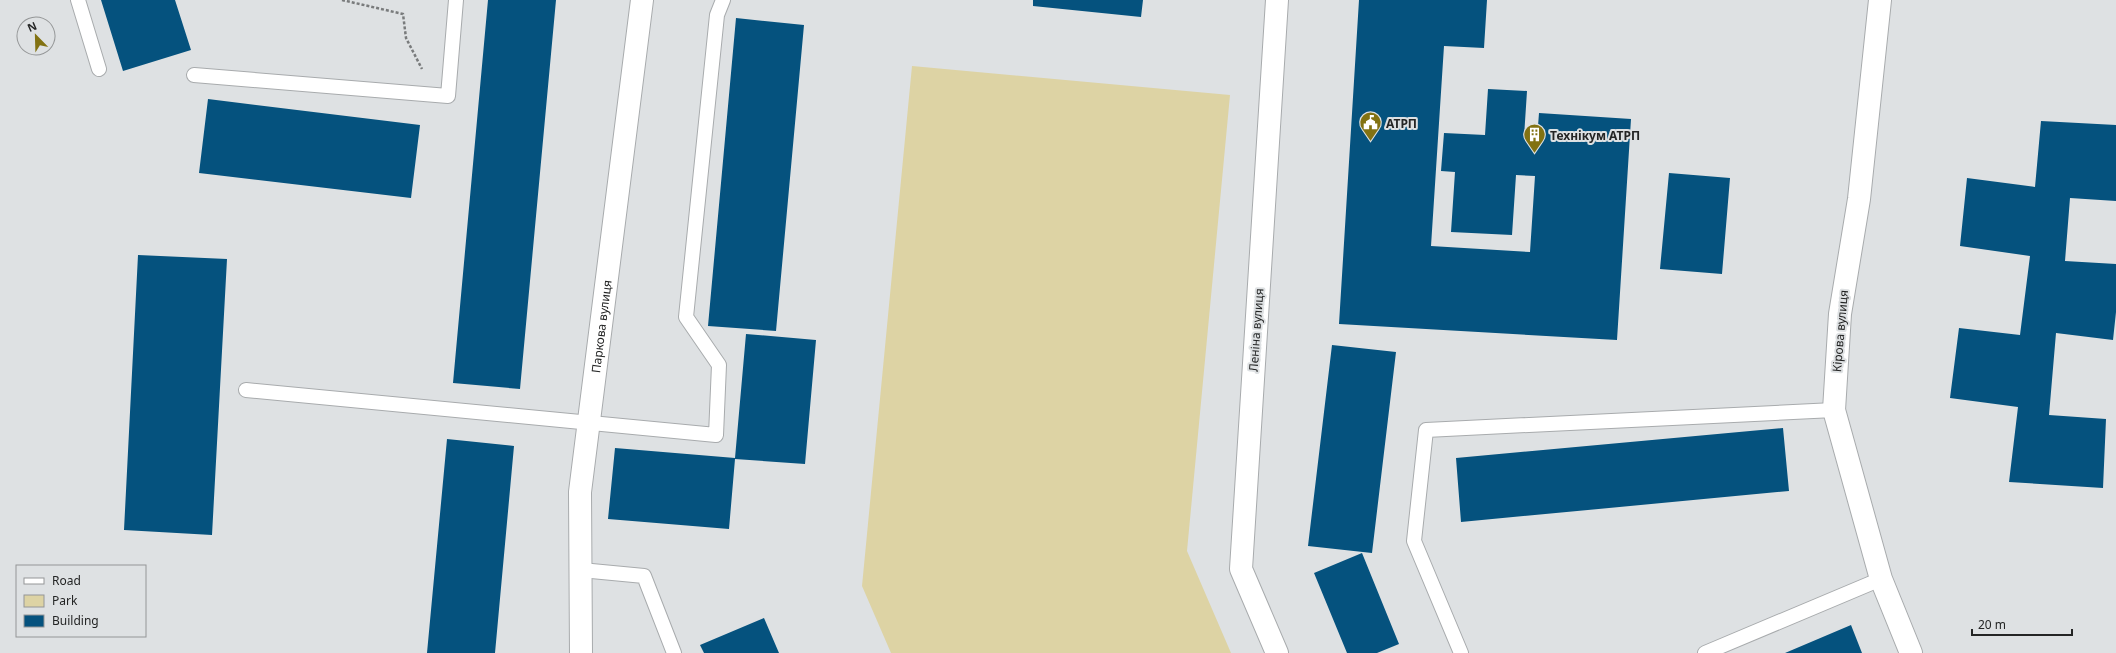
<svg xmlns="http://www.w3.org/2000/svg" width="2116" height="653" font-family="'Noto Sans',sans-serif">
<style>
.green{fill:#ddd3a4}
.building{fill:#05527e}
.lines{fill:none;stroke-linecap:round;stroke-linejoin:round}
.lane-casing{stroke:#a8abad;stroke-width:16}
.street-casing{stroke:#a8abad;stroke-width:24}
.path{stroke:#797b7c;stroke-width:2.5;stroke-dasharray:3 2;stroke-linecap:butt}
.lane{stroke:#fff;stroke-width:14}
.street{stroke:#fff;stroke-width:22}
.labels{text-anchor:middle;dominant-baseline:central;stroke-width:4;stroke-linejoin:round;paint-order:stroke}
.poi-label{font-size:12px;font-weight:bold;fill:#242525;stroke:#dee1e3;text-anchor:start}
.street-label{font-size:12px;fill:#242525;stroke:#dee1e3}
</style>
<rect width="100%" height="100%" fill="#dee1e3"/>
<path class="green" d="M912,66l318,29 -43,456 44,102h-340l-29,-67z"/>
<path class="building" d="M101,0h74l16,50 -68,21z
M488,0h68l-36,389 -67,-6z
M1033,0h110l-2,17 -108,-11z
M1359,0h128l-3,48 -40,-2 -13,200 99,6 5,-76 -19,-1 -4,60 -61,-3 4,-60 -14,-1 3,-38 41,2 3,-46 39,2 -3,46 13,2 2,-26 92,6 -14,221 -278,-16z
M736,18l68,7 -28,306 -68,-5z
M208,99l212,26 -9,73 -212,-25z
M2041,121l75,4v76l-46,-3 -5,63 51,3v48l-3,28 -57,-7 -7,82 57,4 -3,69 -94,-6 9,-75 -68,-9 9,-70 61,7 10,-79 -70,-10 7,-68 68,9z
M1669,173l61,5 -8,96 -62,-5z
M138,255l89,4 -15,276 -88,-5z
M746,334l70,6 -11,124 -70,-5 -6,70 -121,-10 7,-71 120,10z
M1332,345l64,7 -24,201 -64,-7z
M1783,428l6,63 -328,31 -5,-64z
M447,439l67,7 -19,207h-68z
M1362,553l37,91 -22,9h-30l-33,-80z
M764,618l15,35h-75l-4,-8z
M1851,625l11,28h-77z"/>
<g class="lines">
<defs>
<path id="lane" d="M78,0l21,69
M194,75l254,21 8,-96
M246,390l470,45 3,-70 -33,-48 31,-302 6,-15
M581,570l63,6 30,77
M1461,653l-47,-112 12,-111 408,-20
M1705,653l176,-74"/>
<g id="street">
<path d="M1277,0l-36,569 36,84"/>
<path d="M1880,0l-21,199 -19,115 -6,96 47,169 30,74"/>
<path id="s1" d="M581,653l-1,-161 62,-492"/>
</g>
</defs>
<use href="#lane" class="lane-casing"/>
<use href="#street" class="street-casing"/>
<path class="path" d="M342,0l61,14 3,24 16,31"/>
<use href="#lane" class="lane"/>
<use href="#street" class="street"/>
</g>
<defs>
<symbol id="civic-pin" viewBox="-11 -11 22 30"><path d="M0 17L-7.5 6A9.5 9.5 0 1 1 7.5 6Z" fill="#827212" stroke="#dee1e3"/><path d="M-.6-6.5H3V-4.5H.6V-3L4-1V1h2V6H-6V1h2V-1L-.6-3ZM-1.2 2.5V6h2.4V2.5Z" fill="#fff"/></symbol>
<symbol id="building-pin" viewBox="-11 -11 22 30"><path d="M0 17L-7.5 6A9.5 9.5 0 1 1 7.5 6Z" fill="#827212" stroke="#dee1e3"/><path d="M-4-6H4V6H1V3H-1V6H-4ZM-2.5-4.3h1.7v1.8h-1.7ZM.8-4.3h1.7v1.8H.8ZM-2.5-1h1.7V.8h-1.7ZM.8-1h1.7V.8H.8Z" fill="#fff"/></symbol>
</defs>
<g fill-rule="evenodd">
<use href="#civic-pin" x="1358" y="110" width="25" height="34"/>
<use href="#building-pin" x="1522" y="122" width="25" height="34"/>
</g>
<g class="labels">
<g class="poi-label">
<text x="1386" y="123">АТРП</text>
<text x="1550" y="135">Технікум АТРП</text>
</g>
<g class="street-label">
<text stroke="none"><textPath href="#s1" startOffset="328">Паркова вулиця</textPath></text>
<text transform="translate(1256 330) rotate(-86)">Леніна вулиця</text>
<text transform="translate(1840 331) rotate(-85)">Кірова вулиця</text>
</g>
</g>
<rect x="16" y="565" width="130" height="72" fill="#dee1e3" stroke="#949697"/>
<rect x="24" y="578" width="20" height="6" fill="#ffffff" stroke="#949697"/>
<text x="52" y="585" font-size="12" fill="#242525">Road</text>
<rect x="24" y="595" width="20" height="12" fill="#ddd3a4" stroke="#949697"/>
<text x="52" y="605" font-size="12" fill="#242525">Park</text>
<rect x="24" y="615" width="20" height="12" fill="#05527e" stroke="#949697"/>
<text x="52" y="625" font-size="12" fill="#242525">Building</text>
<g transform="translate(36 36) rotate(337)"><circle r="19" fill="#dee1e3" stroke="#949697"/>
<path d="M0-3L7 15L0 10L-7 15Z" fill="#827212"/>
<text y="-6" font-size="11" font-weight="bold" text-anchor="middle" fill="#242525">N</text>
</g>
<path d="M1972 629v6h100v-6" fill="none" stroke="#242525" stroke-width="2"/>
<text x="1978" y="629" font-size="12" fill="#242525" stroke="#dee1e3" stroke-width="3" paint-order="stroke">20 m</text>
</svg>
